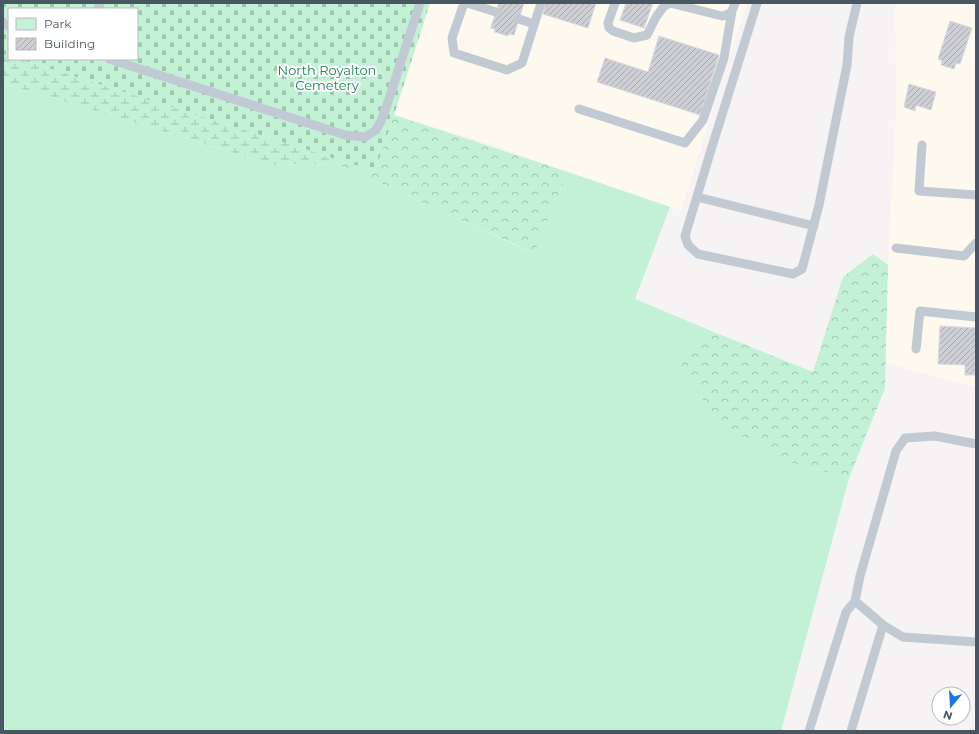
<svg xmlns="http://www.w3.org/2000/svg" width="979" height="734" font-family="Montserrat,sans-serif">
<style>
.commercial{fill:#fdf9ef}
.green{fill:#c3f1d5}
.forest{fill:url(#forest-crowns)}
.wetland{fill:url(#wetland-marsh)}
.cemetery{fill:url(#cemetery-stones)}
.building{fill:url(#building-hatch);stroke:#d7d9de}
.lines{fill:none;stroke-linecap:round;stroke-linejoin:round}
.lane{stroke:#c1cad2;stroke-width:9}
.labels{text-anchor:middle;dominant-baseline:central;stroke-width:4;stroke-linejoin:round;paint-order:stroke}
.park-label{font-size:13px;fill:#17864f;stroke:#fff}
</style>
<defs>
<pattern id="forest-crowns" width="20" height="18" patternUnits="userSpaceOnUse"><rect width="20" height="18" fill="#c3f1d5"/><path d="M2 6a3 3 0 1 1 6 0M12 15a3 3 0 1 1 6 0" fill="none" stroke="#a0c6b0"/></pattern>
<pattern id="wetland-marsh" width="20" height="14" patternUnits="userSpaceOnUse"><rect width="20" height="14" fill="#c3f1d5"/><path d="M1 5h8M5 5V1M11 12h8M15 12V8" fill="none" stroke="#a0c6b0"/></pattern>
<pattern id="cemetery-stones" width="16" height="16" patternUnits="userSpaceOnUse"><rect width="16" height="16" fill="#c3f1d5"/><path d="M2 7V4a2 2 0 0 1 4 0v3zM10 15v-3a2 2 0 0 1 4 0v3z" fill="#a0c6b0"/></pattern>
<pattern id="building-hatch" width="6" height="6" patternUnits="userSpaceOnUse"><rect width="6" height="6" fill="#cdcfd5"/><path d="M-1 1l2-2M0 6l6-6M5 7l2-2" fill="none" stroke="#a8abb0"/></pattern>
</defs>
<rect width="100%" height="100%" fill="#f5f3f3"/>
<path class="commercial" d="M430,3h317l-66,207 -128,-43 -60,-22 -99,-30z
M895,3h81v384l-91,-24 3,-98 8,-149z"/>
<path class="green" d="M3,83l271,82 60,-2 199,90 35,-81 102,35 -35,92 81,34 -39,28 111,101 61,16 -68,253h-778z"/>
<path class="forest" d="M394,115l174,57 -34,81 -200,-90 -12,-9 53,17z
M873,254l15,11 -3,123 -36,90 -61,-16 -69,-39 -42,-62 39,-28 97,39 30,-95z"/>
<path class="wetland" d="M3,54l6,2v3h11l302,95 12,9 -60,2 -271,-82z"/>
<path class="cemetery" d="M3,3h427l-36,112 -19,56 -355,-112h117v-50h-128v47l-6,-2z"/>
<path class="building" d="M499,3h25l-10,32 -5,-1 -1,2 -13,-4h-1l1,-3 -5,-1 1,-1z
M546,3h50l-8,25 -45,-14z
M626,3h27l-9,25 -24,-8z
M950,21l22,7 -12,36 -4,-1 -2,6 -13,-4 1,-4 -4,-2z
M659,36l60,19 -19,60 -103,-33 8,-24 43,14z
M909,84l27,8 -5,18 -15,-5 -1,6 -11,-4z
M940,326l36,2v47h-11v-10l-27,-1z"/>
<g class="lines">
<path class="lane" d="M464,3l-12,35 2,15 53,17 15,-7 19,-60
M467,3l29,9
M615,3l-7,20 1,5 4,3 21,7 13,-3 9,-18 8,-11 6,-3 52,13c9,-2 10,-4 13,-13
M757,3l-46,147 -26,86 3,9 10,9 95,20 9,-5 17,-64 28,-140 2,-28 8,-34
M98,9l2,-6
M519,19l15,5
M3,24l6,2
M109,59l236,76 20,2 11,-7 5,-9 5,-13 34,-105
M579,109l106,34 18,-23 21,-62 8,-47
M922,145l-3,46 57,4
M697,197l117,29
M896,248l68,8 12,-13
M916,349l4,-38 56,6
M976,444l-41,-8 -30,2 -9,13 -36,125 -5,25 28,24 20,12 73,5
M809,731l37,-119 9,-11
M851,731l32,-106"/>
</g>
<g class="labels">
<g class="park-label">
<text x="327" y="70">North Royalton<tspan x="327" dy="15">Cemetery</tspan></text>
</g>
</g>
<rect width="979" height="734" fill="none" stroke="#4a5661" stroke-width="8"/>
<rect x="8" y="8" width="130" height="52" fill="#ffffff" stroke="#b7bbc0"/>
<rect x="16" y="18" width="20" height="12" fill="#c3f1d5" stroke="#b7bbc0"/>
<text x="44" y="28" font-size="12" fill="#4a5661">Park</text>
<rect x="16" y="38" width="20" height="12" fill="url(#building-hatch)" stroke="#b7bbc0"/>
<text x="44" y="48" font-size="12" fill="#4a5661">Building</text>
<g transform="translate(951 706) rotate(198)"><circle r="19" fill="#ffffff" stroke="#b7bbc0"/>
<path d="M0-3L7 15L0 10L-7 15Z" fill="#1a73e8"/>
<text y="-6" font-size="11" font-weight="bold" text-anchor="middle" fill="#4a5661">N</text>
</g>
</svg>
